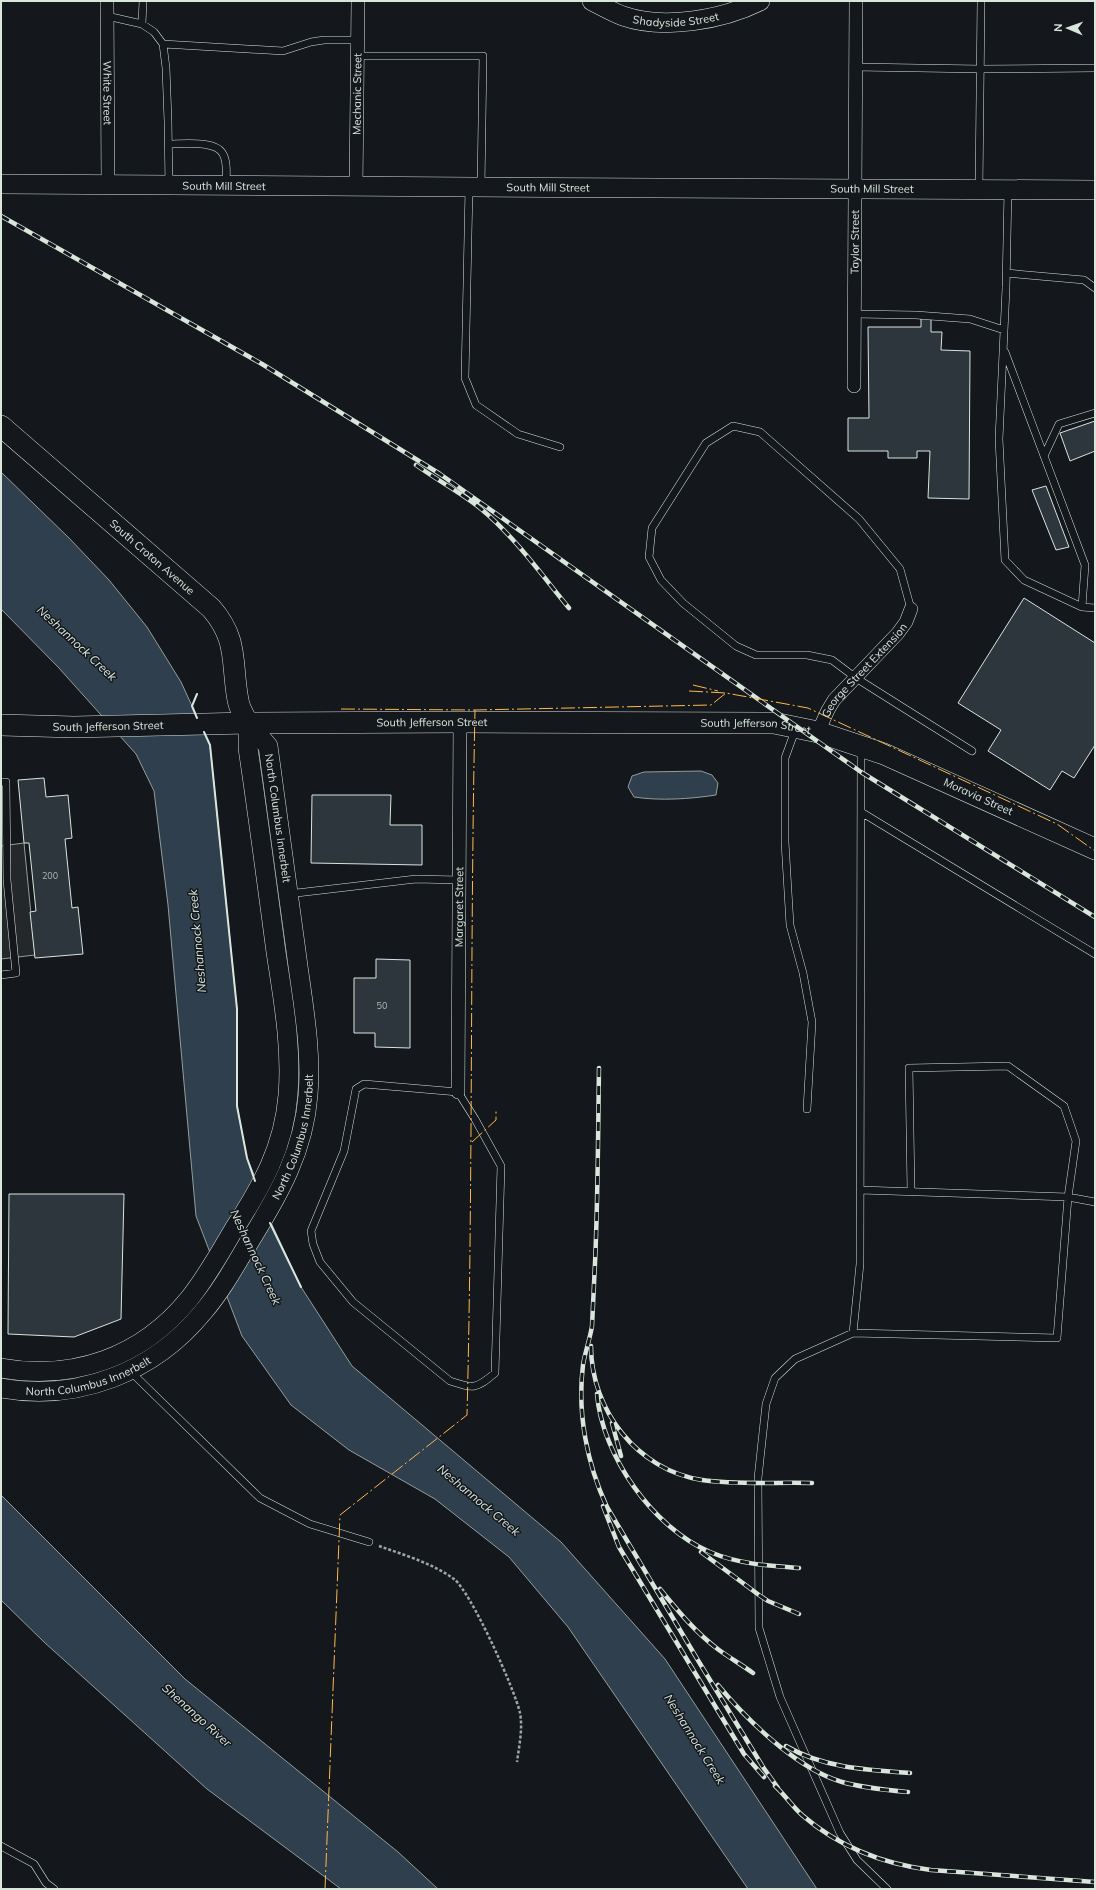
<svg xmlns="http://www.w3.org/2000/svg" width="1096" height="1890" font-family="Mulish,sans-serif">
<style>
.parking{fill:#24282b;stroke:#939e99}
.water{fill:#2f3f4d;stroke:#939e99}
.building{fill:#2c363c;stroke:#d8e6dc}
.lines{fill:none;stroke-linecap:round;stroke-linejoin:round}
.lane-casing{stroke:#d8e6dc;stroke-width:8}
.street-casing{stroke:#d8e6dc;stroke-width:14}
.secondary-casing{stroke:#d8e6dc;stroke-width:20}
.primary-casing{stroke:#d8e6dc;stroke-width:22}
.path{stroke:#9da8a2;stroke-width:2.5;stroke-dasharray:3 2;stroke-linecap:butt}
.lane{stroke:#14181c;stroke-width:7}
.street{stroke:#14181c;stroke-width:13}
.secondary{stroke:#14181c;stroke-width:19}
.primary{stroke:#14181c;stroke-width:21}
.rail-casing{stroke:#d8e6dc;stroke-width:4.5}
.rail{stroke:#14181c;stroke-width:3;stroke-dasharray:9;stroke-linecap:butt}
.wall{stroke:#d8e6dc;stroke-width:2}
.power{stroke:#ffb74d;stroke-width:1;stroke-dasharray:14 3 2 3;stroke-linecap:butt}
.labels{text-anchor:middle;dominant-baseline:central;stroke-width:3;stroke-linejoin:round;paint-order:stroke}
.number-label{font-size:9px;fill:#adbab4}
.street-label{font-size:11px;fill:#d8e6dc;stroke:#14181c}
.water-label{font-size:12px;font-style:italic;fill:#d8e6dc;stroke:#14181c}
</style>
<rect width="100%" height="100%" fill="#14181c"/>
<path class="parking" d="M24,843l11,112 -34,4v-113z"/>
<path class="water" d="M1,472l68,66 40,42 38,47 34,55 29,63 27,264v97l10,52 13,31 7,25 34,73 51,79 209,176 104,117 152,230h-69l-180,-262 -59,-70 -74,-58 -86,-49 -58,-45 -49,-69 -46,-120 -28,-311 -14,-114 -18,-37 -78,-87 -57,-58z
M701,771l11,4 6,8 -2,12c-26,4 -56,6 -82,2l-6,-10 4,-11 12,-4z
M1,1495l184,184 213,173 40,37h-97l-134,-100 -163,-147 -43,-42z"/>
<path class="building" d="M921,318h10v14h11l-1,18 29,1 -1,148 -41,-1 2,-47h-13v7h-29v-7h-40v-33h21l-1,-91h53z
M1095,421v30l-25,10 -10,-28z
M1046,486l23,61 -13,3 -24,-60z
M1024,598l71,45v102l-21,33 -12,-7 -12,19 -62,-39 13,-21 -43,-27z
M44,778l2,19 22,-2 4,43 -7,1 7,69 6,-1 5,47 -48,4 -5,-46 6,-1 -7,-68h-5l-6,-63z
M312,795h79l-1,30h32v40l-111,-2z
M376,959l34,1v88l-35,-1v-14h-21v-55h22z
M9,1194h115l-3,125 -47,18 -66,-3z"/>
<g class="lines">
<defs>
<path id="lane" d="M107,16l35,8 12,8 9,12 3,24 2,53 1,65
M142,24l1,-23
M163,44l120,7 28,-9 13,-2h33
M357,56h126l-2,130
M856,67l125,2 114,-1
M169,144c14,0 47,-4 54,10 5,9 3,22 3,32
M469,188l-4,190 11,27 42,29 42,13
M979,189l2,-188
M1008,189l-2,99 -7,151 6,121 19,20 58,27 13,1
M1006,273l78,7 11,8
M855,314l61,1 54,4 34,11
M1005,352l80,213 -3,42
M1044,456l15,-32 36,-11
M911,609l-11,-40 -41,-50 -99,-87 -27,-6 -27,17 -54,85 -3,29 12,23 22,23 53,43 20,9h51l25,5 24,18 116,73
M796,728l-11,30v84l5,83 13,48 9,49 -5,87
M861,749l-1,515 -7,69 -58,26 -20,19 -9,26 -8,74 1,150 21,69 60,136 17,27 30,29
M1,782h5l1,98 9,93 -15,2
M861,812l234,142
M288,894l128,-15 43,1
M364,1084l94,8 17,27 26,47 -6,207c-19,16 -21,16 -45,8l-97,-79 -33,-40 -7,-18 -2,-13 33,-80 12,-62z
M911,1191l-2,-123 99,-2 56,40 12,35 -8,56 27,5
M853,1333l204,5 11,-141 -208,-7
M130,1371l130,127 50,26 59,18
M1,1846l33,18 12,19 8,6"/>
<g id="street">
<path id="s1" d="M107,1l1,184"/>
<path id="s2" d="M356,187l2,-186"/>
<path id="s3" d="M854,386l2,-385"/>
<path id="s4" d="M818,732l10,-22 6,-10 64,-67 8,-11 5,-13"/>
<path id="s5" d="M458,1092l2,-370"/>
</g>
<g id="secondary">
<path id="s6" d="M592,1c10,5 20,11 31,15 40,14 99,4 137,-15"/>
<path id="s7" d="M1,184c365,4 729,3 1094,6"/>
<path d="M1,1368c73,13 141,-11 188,-69 17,-21 31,-46 45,-70 28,-43 50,-82 54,-134 4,-48 -5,-96 -12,-143 -9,-68 -18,-136 -28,-204v-25"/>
<path id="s8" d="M1,1388c77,14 153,-16 202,-76 19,-22 33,-48 48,-73 28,-45 53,-89 57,-144 4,-48 -6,-96 -12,-144 -9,-68 -19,-136 -28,-205l-20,-23"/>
</g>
<g id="primary">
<path id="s9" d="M1,426l210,182c28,32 20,55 27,92 1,8 6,16 10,23"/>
<path id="s10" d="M1,725l73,2 174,-4 212,-1 314,1 44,9 66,22 211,95"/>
</g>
</defs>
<use href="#lane" class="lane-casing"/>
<use href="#street" class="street-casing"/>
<use href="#secondary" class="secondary-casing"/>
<use href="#primary" class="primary-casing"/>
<path class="path" d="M379,1546c25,9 53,17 75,33 17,13 61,111 66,134 3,16 -1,33 -3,49"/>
<use href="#lane" class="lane"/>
<use href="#street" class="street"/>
<use href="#secondary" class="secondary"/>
<use href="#primary" class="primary"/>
<defs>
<path id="rail" d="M1,216l261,148 178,110 421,298 234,145
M416,465c21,15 44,27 64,43 34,28 61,66 89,100
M599,1068c-1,65 -1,130 -4,195 -1,21 -2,42 -3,63 -2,13 -7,26 -9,39 -6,48 4,99 24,142l92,155 64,105 15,21
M591,1346c0,64 46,124 111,134 35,5 74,2 110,3
M597,1394c5,61 56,134 113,158 28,12 60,14 89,16
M612,1423l9,33
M603,1506l16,41 125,207 20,23
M701,1552l58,43 9,6 31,13
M660,1589c18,22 36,44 59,61 11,8 23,15 34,23
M718,1685c29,35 79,84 124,97 21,6 44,8 66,10
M786,1746c37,22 82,24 124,27
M775,1786c10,9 17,20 27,29 37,32 81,49 129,55l164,12"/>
</defs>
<use href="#rail" class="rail-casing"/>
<use href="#rail" class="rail"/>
<path class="wall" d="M197,718l-5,-12 5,-12
M204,732l6,13 27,264v97l10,52 8,23
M270,1223l31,64"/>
<path class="power" d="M693,685l25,6
M689,691l37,2
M341,709l134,1 236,-5 15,-12 82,15 249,116 38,27
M472,1142l24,-22v-11
M325,1889l15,-374 127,-100c6,-235 3,-470 8,-705"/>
</g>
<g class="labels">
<g class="number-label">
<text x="50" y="875">200</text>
<text x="382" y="1005">50</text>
</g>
<g class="street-label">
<text stroke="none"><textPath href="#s6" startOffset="88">Shadyside Street</textPath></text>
<text stroke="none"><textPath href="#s1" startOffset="92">White Street</textPath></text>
<text stroke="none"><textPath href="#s2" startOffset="93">Mechanic Street</textPath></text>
<text stroke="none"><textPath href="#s7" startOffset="223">South Mill Street</textPath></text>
<text stroke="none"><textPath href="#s7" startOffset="547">South Mill Street</textPath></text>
<text stroke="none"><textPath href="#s7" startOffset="871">South Mill Street</textPath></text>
<text stroke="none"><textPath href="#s3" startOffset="144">Taylor Street</textPath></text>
<text stroke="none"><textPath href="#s9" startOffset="200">South Croton Avenue</textPath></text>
<text stroke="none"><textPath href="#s4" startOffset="78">George Street Extension</textPath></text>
<text stroke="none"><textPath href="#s10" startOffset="431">South Jefferson Street</textPath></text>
<text stroke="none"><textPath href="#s10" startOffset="107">South Jefferson Street</textPath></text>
<text stroke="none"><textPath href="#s10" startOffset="755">South Jefferson Street</textPath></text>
<text stroke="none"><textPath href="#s10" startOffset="991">Moravia Street</textPath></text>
<text transform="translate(278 818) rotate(82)">North Columbus Innerbelt</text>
<text stroke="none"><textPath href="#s5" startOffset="185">Margaret Street</textPath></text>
<text stroke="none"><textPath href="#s8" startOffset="426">North Columbus Innerbelt</textPath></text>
<text stroke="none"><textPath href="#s8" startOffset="90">North Columbus Innerbelt</textPath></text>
</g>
<g class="water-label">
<text transform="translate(77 643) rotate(43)">Neshannock Creek</text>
<text transform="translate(197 941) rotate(-95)">Neshannock Creek</text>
<text transform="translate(256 1257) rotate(65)">Neshannock Creek</text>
<text transform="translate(479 1500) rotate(40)">Neshannock Creek</text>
<text transform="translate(197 1715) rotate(42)">Shenango River</text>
<text transform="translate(695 1739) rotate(58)">Neshannock Creek</text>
</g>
</g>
<rect width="1096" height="1890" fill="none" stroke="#d8e6dc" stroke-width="4"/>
<g transform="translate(1068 28) rotate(272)" stroke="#14181c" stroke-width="3" paint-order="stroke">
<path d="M0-3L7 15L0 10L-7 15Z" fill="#d8e6dc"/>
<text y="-6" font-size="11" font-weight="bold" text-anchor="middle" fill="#d8e6dc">N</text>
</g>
</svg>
